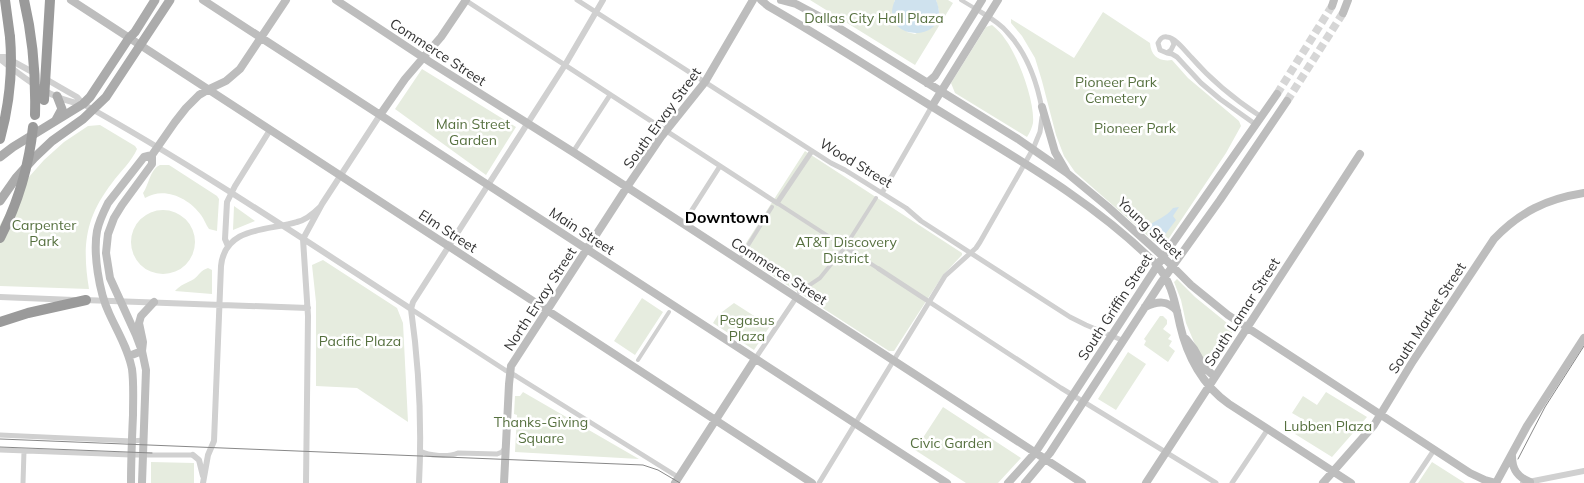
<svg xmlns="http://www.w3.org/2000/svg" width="1584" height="483" font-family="Mulish,sans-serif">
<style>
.green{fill:#e6ecdf}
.water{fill:#cfe2ee}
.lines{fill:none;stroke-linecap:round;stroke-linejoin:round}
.secondary-tunnel{stroke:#d6d6d6;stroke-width:8;stroke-dasharray:8 4;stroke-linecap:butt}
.pedestrian{stroke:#d0d0d0;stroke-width:4}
.minor{stroke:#d0d0d0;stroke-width:5}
.tertiary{stroke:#d0d0d0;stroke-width:6}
.secondary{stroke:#bdbdbd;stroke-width:8}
.primary{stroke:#ababab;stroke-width:9}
.motorway{stroke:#9a9a9a;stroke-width:10}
.tram{stroke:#888;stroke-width:1}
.motorway-bridge{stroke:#9a9a9a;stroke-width:10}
.labels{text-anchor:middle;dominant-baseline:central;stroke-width:5;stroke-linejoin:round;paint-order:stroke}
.park-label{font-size:14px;fill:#56703f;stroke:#fff}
.street-label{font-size:14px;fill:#333;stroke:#fff}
.quarter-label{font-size:16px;font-weight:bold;fill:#000;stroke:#fff}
</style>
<rect width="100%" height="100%" fill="#fff"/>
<path class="green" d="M810,0h85l-1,3 13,29 8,2 20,-11 4,-12 -3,-11h12l5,3 -38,62z
M1103,12l47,31c1,13 9,19 22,17l16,18 51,43 2,5 -15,27 -61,91h-8l-82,-72 -11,-16 -8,-21 -14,-54 -7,-23 -13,-22 -11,-13v-4l63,39z
M992,25c5,4 10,9 13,14 13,17 30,62 28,84 -1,5 -3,9 -6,14l-72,-44 -4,-10 35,-56z
M422,69l94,58 -30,48 -91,-66z
M100,125l35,21 2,3c-5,12 -17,23 -25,34 -27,35 -30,63 -23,106l-89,-3v-61l20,-38 24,-27 20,-18 24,-16z
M805,151l157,102v2l-19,20 -49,76h-5l-150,-97z
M160,165h9l48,31 2,3 -2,32 -8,-2c-3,-4 -5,-10 -8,-14 -12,-17 -37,-29 -56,-17l-2,-5c6,-8 7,-24 17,-28z
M234,206l21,15 -22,9z
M131 242a32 32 0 1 1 64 0a32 32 0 1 1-64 0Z
M323,260l74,48 6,15 5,99 -51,-34 -41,-2v-84l-4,-37z
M208,268l4,2v24l-37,-3c5,-6 12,-8 19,-12 5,-4 7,-9 14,-11z
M1177,279l18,18 37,30v6l-24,32 -3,-1 -11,-22 -8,-19 -5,-23 -7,-18z
M642,298l21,14 -28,43 -21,-14z
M734,303l36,23 -16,24 -41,-27 5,-8z
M1160,316h3l4,4v4l-4,5 8,6 -3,4 4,2 -3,5 6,5 -7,11 -24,-17 2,-4 -2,-2z
M1128,352l18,12 -30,46 -18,-11z
M523,392l116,67 -124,-7 2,-37 -3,-1 1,-18h5z
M1326,392l41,25 -35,40 -37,-23 9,-14 -12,-7 11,-17 14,9z
M943,407l78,51 -23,25h-32l-51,-33z
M151,462l43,1v20h-43z
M1432,462l33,21h-47z"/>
<path class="water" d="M895,0h41c19,45 -60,43 -41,0z
M1179,207l-6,9 3,4 -12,16 -6,1 -11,-10c8,-7 20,-10 26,-19z"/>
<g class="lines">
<path class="secondary-tunnel" d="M1277,94l55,-88
M1287,101l56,-88"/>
<path class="pedestrian" d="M961,0l15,9
M777,203l102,66
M742,255l30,-48
M799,292l21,-14 25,-31 31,-49
M638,360l31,-48"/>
<path class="minor" d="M465,0l312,203 35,-52
M577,0l254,163 14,7 61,38 15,13 149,96 16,8 38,16
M976,9c11,7 23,13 31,23 19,20 30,50 35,77
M1172,39l2,5 -3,6 -4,3 -7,-3 -2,-7c2,-4 4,-7 9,-6 9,1 18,14 24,20 20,23 43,42 69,59
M1167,53l5,1 5,3 24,26 19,16 35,25
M573,152l37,-57
M882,193l50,-87
M683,224l37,-58
M879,269l182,119 155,95
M411,309l94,61 11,6 162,101
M755,359l41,-61
M0,435l132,6 12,-1
M0,450l131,5h62
M420,451c9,5 29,6 38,2l39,1 5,-2 3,-4
M23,483l1,-32
M819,483l126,-207 31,-28 4,-6 53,-93 7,-17 2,-15
M1232,483l36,-54
M1412,483l22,-33"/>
<path class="tertiary" d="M0,57h5l31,17
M0,59c24,19 51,41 83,45
M44,78l33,19 6,7c113,63 220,135 328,205
M228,246l-3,-7 2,-37 8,-16 35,-56
M0,297l74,3
M84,300l224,8
M193,455l6,5 4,16
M203,483l5,-28 6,-14 7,-175c4,-40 47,-35 76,-44 9,-2 16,-8 23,-15
M306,483l2,-167 -5,-77 19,-35 58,-89
M419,483c3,-58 0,-117 -8,-174l2,-7 152,-237 38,-65
M1523,483l61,-12"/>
<path class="secondary" d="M71,0l741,483
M203,0l744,483
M336,0l94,62 143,90 509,331
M761,0l7,6c61,35 120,74 181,111 72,44 146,86 206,146 17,18 20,40 25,62 7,31 23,61 49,79l122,79
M781,0l15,4 30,16 192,119 49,34 41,34 50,45 33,33 37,30 242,158 15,7 11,3
M1332,6l2,-6
M1343,13l5,-13
M927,83l8,-7 47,-76
M932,106l66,-106
M1042,107l13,45 11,19
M380,115l25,-36 36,-42 25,-37
M1145,307c13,-6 22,-7 32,4
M1186,339l8,10 10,18 11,10
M129,356l13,-5 1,-9 -4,-19 2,-7 13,-14
M1512,456c0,13 5,21 18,26
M131,483c0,-23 1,-46 2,-68 0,-16 1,-31 -1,-46 -4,-21 -15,-38 -23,-56 -10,-21 -16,-60 -12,-82 2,-10 7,-20 11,-28l36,-46 8,-2
M142,483l4,-113 -4,-19 -6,-16 -26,-57 -4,-25 2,-19 6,-16 8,-13 30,-41v-9l23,-33 11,-14 13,-13 10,-6 17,-8 14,-12 46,-69
M504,483l5,-99 2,-18 116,-179 34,-50 44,-55 48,-82
M675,483l80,-124
M1008,483l27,-30 128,-196 114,-163
M1025,483l25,-30 112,-172 58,-81 67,-99
M1146,483l214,-329
M1323,483l51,-58 39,-64 81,-122c26,-27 52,-40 90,-46
M1496,483l31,-57 57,-88"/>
<path class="primary" d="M56,120l6,-11 -5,-13
M0,157l13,-10 70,-43 7,-7 39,-59 6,-6 20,-32
M0,201l16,-23 18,-20 18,-17 31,-22 23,-22 64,-97"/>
<path class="motorway" d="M5,0l5,37
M0,322l28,-9 58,-13"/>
<path class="tram" d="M0,439l643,26 15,5 22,13
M0,447l152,6
M1518,459l27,-52 39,-61"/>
<path class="motorway-bridge" d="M24,0c9,38 12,76 11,115
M44,100l6,-100
M0,139c9,-33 13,-67 10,-102
M0,238c18,-35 29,-72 33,-111"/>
</g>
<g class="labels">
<g class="park-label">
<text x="874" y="18">Dallas City Hall Plaza</text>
<text x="1116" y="82">Pioneer Park<tspan x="1116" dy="16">Cemetery</tspan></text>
<text x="473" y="124">Main Street<tspan x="473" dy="16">Garden</tspan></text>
<text x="1135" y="128">Pioneer Park</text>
<text x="44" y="225">Carpenter<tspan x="44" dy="16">Park</tspan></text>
<text x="846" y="242">AT&amp;T Discovery<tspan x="846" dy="16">District</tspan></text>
<text x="747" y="320">Pegasus<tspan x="747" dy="16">Plaza</tspan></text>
<text x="360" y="341">Pacific Plaza</text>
<text x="541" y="422">Thanks-Giving<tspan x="541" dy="16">Square</tspan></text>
<text x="1328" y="426">Lubben Plaza</text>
<text x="951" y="443">Civic Garden</text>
</g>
<g class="street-label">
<text transform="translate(438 52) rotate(33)">Commerce Street</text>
<text transform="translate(662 118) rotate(-54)">South Ervay Street</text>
<text transform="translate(856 163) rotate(31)">Wood Street</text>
<text transform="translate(1150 228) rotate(43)">Young Street</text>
<text transform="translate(448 231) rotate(33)">Elm Street</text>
<text transform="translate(582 231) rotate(33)">Main Street</text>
<text transform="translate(779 271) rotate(33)">Commerce Street</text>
<text transform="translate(540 299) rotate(-57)">North Ervay Street</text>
<text transform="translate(1115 307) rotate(-57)">South Griffin Street</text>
<text transform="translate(1242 312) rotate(-57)">South Lamar Street</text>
<text transform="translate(1427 318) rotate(-57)">South Market Street</text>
</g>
<g class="quarter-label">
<text x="727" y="217">Downtown</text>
</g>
</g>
</svg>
